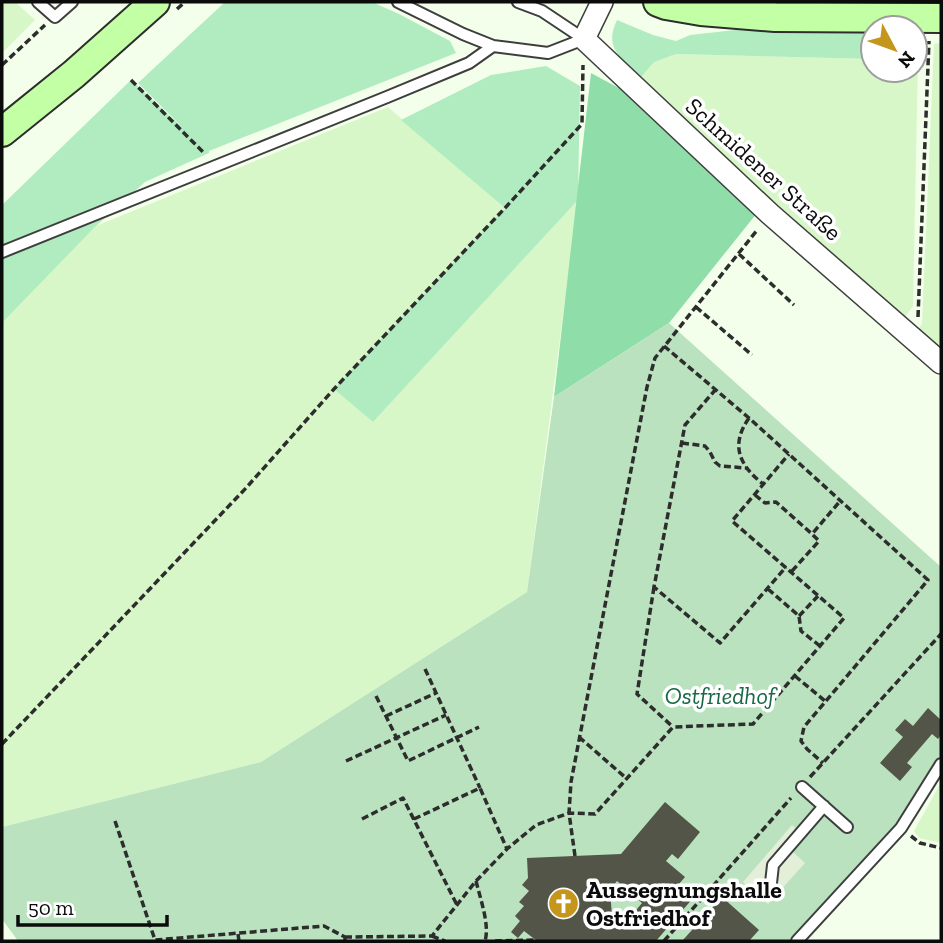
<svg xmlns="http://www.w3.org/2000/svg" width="943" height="943" font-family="'Zilla Slab',serif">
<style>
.farmland{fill:#d7f7c8}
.green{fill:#b1ecc0}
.forest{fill:#8fdda9}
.cemetery{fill:#bae2be}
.plaza{fill:#e4efd9}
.building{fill:#525547;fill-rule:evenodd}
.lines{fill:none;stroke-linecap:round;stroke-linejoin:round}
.service-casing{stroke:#3e3e3e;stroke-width:14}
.minor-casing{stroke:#3e3e3e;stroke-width:24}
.secondary-casing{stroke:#2d2d2d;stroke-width:32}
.path{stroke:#2d2d2d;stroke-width:3.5;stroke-dasharray:7 3.5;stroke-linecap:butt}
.service{stroke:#fff;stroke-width:10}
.minor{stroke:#fff;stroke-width:21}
.secondary{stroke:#c3ffa5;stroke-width:28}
.labels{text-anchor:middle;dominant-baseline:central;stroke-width:7;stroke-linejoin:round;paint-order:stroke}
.street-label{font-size:24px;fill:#0b0b0b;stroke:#fff}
.park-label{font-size:24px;font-style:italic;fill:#186745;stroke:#fff}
.poi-label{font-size:24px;font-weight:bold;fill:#0b0b0b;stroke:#fff;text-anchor:start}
</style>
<rect width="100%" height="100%" fill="#f3ffea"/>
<path class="farmland" d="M2,2h13l20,18 -33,33z
M941,43v304l-22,-18 3,-6 12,-279z
M676,54l197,5v11h42v-10h3l-5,246 -8,11 -5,-1 -125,-110 -134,-129 12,-15z
M388,107l117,101 -170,181 38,33 205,-222 -51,392 -266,170 -259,65v-504l94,-97z
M941,782v61l-22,-5 -5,-7z"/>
<path class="green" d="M225,2h147l27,12 51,27 6,12 -247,98v2l-64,29 -49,44 -94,97v-118l129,-125 52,48 -45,-45z
M617,20l36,15 23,6 14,-6 45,-5 138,1v28l-197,-5 -22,8 -13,15c-19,-18 -38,-29 -24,-57z
M546,66l34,20 -2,114 -205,222 -39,-33 171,-181 -104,-88 90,-45z"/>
<path class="forest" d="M591,73l48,26 118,114 -88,110 -115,74z"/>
<path class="cemetery" d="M669,323l272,244v187l-52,84 -98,103h-773l-16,-22v-92l259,-65 266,-170 27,-195z"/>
<path class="plaza" d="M792,825l13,12 -12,15 12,11 -37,41 -25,-22z"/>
<path class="building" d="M928,708l13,12v15l-3,4 -6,-5 -25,29 5,4 -12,14 -20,-18 23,-26 -8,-7 10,-11 8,7z
M665,802l35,30 -22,27 -6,-5 -6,7 19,16 -6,7 15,13 -38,44h-119l-13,-10 -6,7 -7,-6 9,-11 -5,-5 9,-10 -5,-4 10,-11 -7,-6 6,-7 -1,-20 94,-4zM617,881l25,22 -10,12 -20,1 -2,-26z
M722,897l37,33 -10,11h-67z"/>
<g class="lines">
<defs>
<path id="service" d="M38,2l17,15 17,-15
M398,2l65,32 30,12 55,7 36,-14
M518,2l24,9 42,28
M2,252l385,-155 82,-34 24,-17
M802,787l45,40
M771,883l2,-18 51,-59
M797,941l104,-113 40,-64"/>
<path id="minor" d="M602,2l-18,37 186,175 171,149"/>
<path id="secondary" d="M658,2l8,3 35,6 74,6 166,1
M2,132l72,-58 81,-72"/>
</defs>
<use href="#service" class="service-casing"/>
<use href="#minor" class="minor-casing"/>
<use href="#secondary" class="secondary-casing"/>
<path class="path" d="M177,9l8,-7
M2,65l43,-40
M131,80l74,74
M739,254l55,51
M696,307l56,48
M918,317l11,-276
M664,346l85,72 179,162 -124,147 -3,14 6,8 16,14
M716,389l-31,36 -31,162 66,56 66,-76
M749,418c-19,27 -10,47 14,66
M682,443l23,3 5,6 5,10 5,4 26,2
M755,495l10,8 11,-1 36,32
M792,571l27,-30 -7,-7 29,-34
M654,587l-17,107 36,33
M768,589l31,27 2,15 19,15
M799,616l19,-20
M425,669l55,119
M795,676l30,25
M376,696l32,65 71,-34
M386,716l50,-23
M579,737l47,41
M2,744l244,-256 88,-99 171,-181 77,-84 1,-59
M346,761l100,-46
M810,777l131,-143
M362,819l41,-21 54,107
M414,819l66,-31 27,61
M115,821l40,119 169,-14 21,11v4
M911,836l9,7 21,5
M575,856l-6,-43 2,-31 76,-395 8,-29 103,-129
M476,881c4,17 14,44 9,60
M238,934l1,7
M432,936l13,5
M345,937l87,-1 44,-55 31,-32 29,-24 33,-12 26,1 78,-87 80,-3 91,-106 -112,-97 57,-67
M495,941l40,-1
M664,941l127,-143"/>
<use href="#service" class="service"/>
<use href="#minor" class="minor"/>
<use href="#secondary" class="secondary"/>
</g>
<defs>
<symbol id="church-disc" viewBox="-11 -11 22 22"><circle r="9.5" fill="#c4961b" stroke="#fff"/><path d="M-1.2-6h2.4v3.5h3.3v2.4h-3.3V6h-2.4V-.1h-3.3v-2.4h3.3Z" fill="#fff"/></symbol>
</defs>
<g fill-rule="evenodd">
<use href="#church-disc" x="546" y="886" width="35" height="35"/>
</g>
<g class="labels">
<g class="street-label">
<text transform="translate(764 169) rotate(42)">Schmidener Straße</text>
</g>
<g class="park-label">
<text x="720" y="695">Ostfriedhof</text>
</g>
<g class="poi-label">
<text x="586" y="889">Aussegnungshalle<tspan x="586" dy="28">Ostfriedhof</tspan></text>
</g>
</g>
<rect width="943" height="943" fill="none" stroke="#0b0b0b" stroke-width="7"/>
<g transform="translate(894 49) rotate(131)"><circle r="33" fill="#ffffff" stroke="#9d9d9d" stroke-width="2"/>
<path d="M0-5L12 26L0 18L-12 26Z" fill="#c4961b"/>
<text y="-10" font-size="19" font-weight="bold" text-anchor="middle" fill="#0b0b0b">N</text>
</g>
<path d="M18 915v10h149v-10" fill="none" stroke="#0b0b0b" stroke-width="3.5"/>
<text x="28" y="915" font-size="21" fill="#0b0b0b" stroke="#ffffff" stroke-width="5" paint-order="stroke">50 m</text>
</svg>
